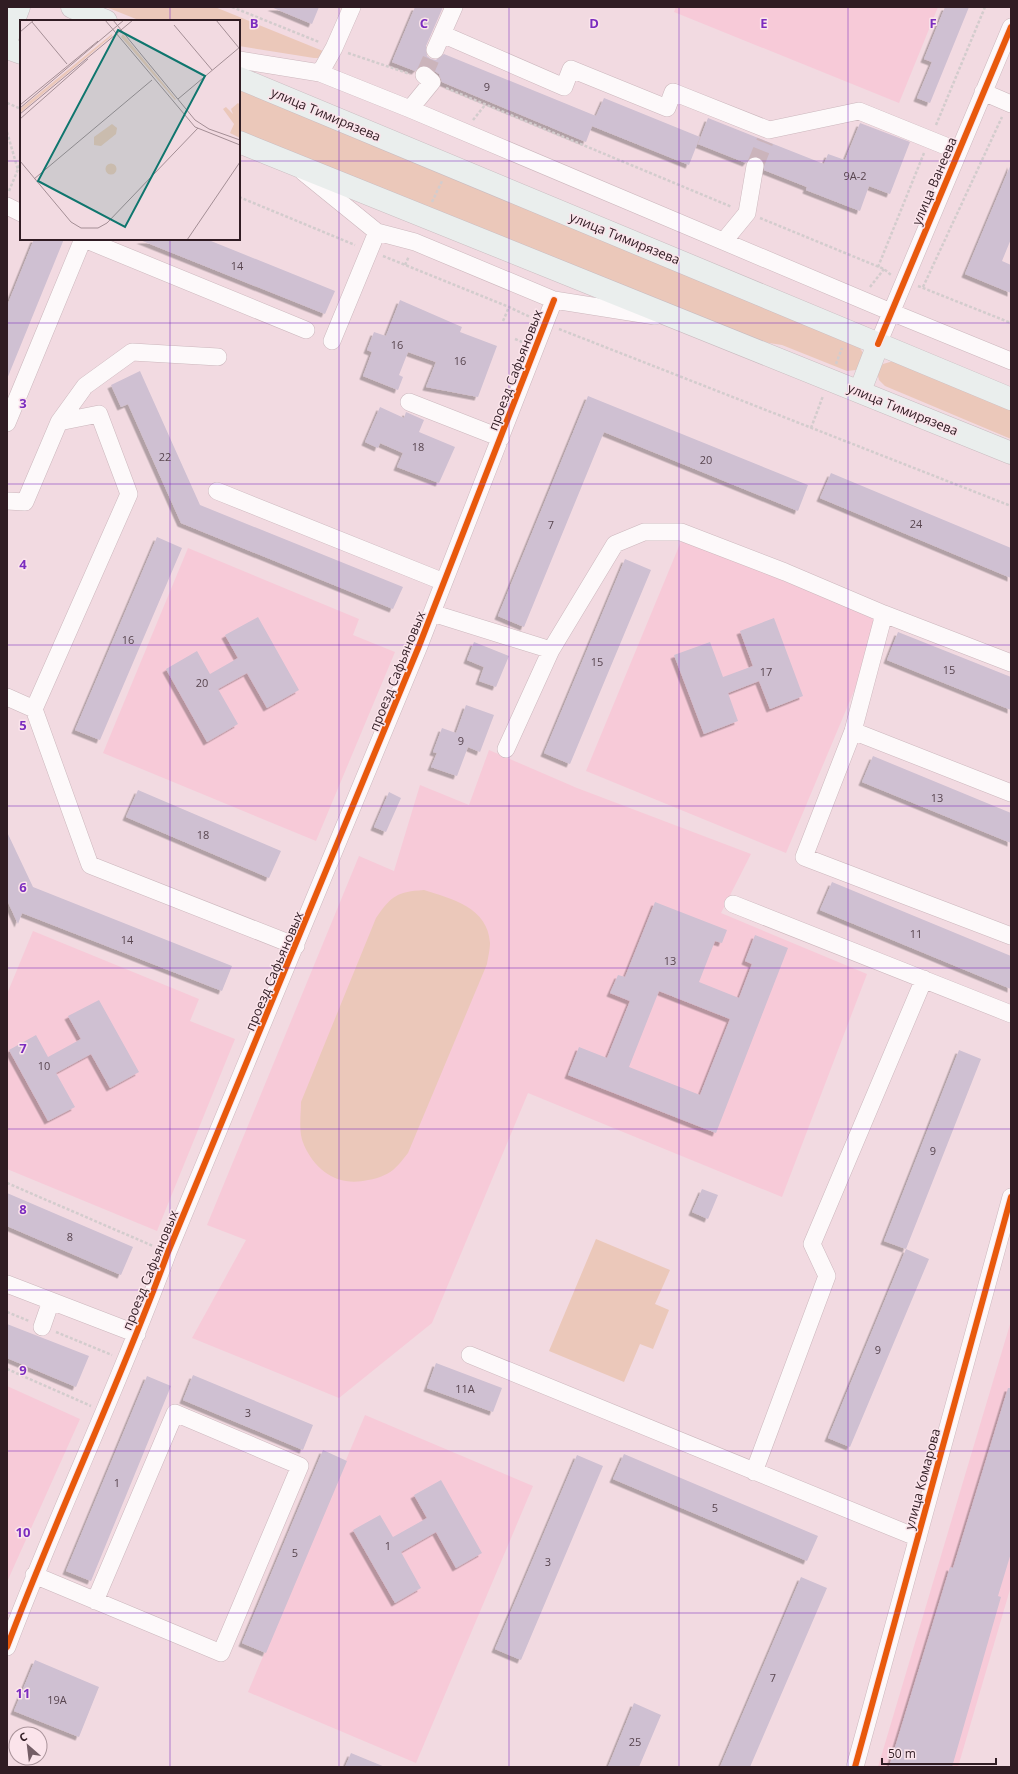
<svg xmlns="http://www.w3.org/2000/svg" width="1018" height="1774" font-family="'Open Sans',sans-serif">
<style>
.built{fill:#f7cad8}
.green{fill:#ebc8ba}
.building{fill:#cfc0d2;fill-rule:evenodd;filter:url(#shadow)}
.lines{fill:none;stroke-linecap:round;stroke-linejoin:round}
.minor-tunnel{stroke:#cbb4bb;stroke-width:17;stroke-dasharray:17 8;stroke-linecap:butt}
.minor-casing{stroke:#ccb7bd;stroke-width:18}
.major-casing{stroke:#c9bcc0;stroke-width:23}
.path{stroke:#d3cccd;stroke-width:2.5;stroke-dasharray:3 2;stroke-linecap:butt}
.minor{stroke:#fdf9fa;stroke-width:17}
.major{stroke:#eaeeed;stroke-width:22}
.cycleway-casing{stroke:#fbe4eb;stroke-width:8}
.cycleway{stroke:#e8590c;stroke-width:6}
.grid{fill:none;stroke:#7b2cbf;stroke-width:1;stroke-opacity:0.55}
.labels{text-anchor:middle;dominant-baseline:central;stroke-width:3;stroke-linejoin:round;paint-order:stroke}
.number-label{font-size:11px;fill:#58454f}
.street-label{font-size:13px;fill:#301c23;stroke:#fbe4eb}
.inset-road{fill:none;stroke:#a48e95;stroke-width:1}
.view{fill:#0f766e;fill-opacity:0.15;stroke:#0f766e;stroke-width:2}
.inset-edge{fill:none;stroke:#301c23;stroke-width:2}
.grid-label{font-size:13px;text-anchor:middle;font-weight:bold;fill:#7b2cbf;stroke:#fbe4eb;stroke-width:3;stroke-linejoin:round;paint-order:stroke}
</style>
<defs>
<filter id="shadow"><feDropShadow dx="-3.5" dy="3.5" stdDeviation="0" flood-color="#0004"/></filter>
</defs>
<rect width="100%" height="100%" fill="#f2dae1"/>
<path class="built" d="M676,7h262l-39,96 -225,-91z
M682,539l192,79 -12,54 -76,181 -200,-82z
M188,548l171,71 -6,16 42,17 -79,189 -213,-88z
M489,750l88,38 174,66 -30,59 146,61 -85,223 -254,-104 -96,230 -93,75 -147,-60 54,-98 -39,-15 152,-369 35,15 26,-86 49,20z
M33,931l166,68 -9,22 45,18 -78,192 -150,-62v-175z
M1011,1321v265l-53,181h-80z
M7,1386l73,33 -73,163z
M365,1415l168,71 -117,277 -168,-71z"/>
<path class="green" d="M106,7h109l108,44 -5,7h-4l-75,-12v-25h-98z
M239,88l619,257 5,8 -2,10 -5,7 -9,1 -65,-26 -19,-3 -524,-210z
M897,360l114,47v32l-126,-53 -6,-6 -2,-8 6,-8z
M424,890c29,9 64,18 66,53 0,6 -2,15 -3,21l-79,189c-5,6 -9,12 -15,17 -6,5 -17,9 -25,10 -29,7 -52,-8 -64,-35 -6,-13 -3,-29 -3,-43l75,-184c16,-23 21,-26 48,-28z
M596,1239l74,31 -15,34 14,6 -16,39 -13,-5 -16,38 -75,-31z"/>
<path class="building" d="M271,7h48l-7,17z
M415,7h28l-17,39 1,10 4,3 5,1 8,-6 152,62 8,-18 96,39 -11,28 -97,-39 -6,16 -144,-60 -3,-8 -13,-9 -6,1 -5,5 -23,-9z
M945,7h24l-39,96 -13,-5 15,-36 -8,-3z
M708,118l116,46 4,-10 17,6 15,-37 50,19 -20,52 -21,-8 -9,25 -54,-21 1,-3 -43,-17v-8l-7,-6 -6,1 -5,6 -48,-19z
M1011,164v75l-9,22 9,4v28l-46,-19z
M34,239h30l-57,140v-73z
M206,239l129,52 -10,23 -185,-74z
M400,300l62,27 -2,5 37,14 -19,51 -52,-10 10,-25 -28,-10 -9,23 4,2 -5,13 -35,-14 9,-24 -5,-2 7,-18 12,4z
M140,371l60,134 203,82 -10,22 -212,-86 -53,-119 -7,3 -10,-22z
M588,396l220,89 -10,26 -194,-79 -80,195 -26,-11z
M380,407l24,11 2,-6 18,8 -5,12 36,15 -16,36 -42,-16 6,-14 -23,-10 -2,5 -13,-6z
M831,473l180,75v30l-191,-80z
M157,537l25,11 -82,192 -25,-10z
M625,559l26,11 -81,194 -26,-11z
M258,617l41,73 -32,18 -20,-35 -29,16 20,35 -31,18 -41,-73 31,-18 13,23 28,-16 -13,-23z
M774,618l29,78 -33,13 -11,-28 -31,12 10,28 -34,13 -30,-79 36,-13 13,35 30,-11 -13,-35z
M898,632l113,45v33l-124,-50z
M474,642l35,14 -13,31 -17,-6 5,-14 -17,-7z
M466,705l28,10 -14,37 -12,-5 -11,29 -26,-9 6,-14 -4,-1 9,-24 14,5z
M873,756l138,57v30l-149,-61z
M138,790l143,61 -12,27 -143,-61z
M389,792l12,6 -15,34 -12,-5z
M7,832l26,55 199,79 -10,25 -200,-78 -4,11 -11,-24z
M832,882l179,74v33l-191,-79z
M655,902l72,28 -5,13 -7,-2 -16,41 40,16 13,-34 -7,-3 10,-26 33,13 -72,185 -148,-58 11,-28 28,11 23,-57 -20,-8 8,-18 7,2zM659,991l71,28 -30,76 -71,-28z
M99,1000l40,72 -29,16 -19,-34 -35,19 19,34 -27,14 -39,-71 27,-15 12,22 33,-18 -13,-23z
M959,1050l22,9 -75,190 -22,-8z
M702,1189l16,6 -10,24 -16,-7z
M7,1193l126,54 -12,28 -114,-49z
M906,1249l23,10 -79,188 -22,-9z
M7,1324l82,32 -13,31 -69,-29z
M436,1363l66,25 -9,24 -66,-24z
M193,1375l120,50 -10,25 -120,-50z
M147,1376l24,10 -80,195 -25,-10z
M1008,1388h3v165l-13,43 3,1 -49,170h-63l61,-200 3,1z
M323,1450l24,11 -81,192 -24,-10z
M624,1454l194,82 -11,25 -194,-82z
M577,1455l26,11 -82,194 -26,-11z
M441,1480l41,73 -26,15 -20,-36 -35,20 20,36 -26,15 -42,-73 27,-15 13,22 34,-19 -13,-23z
M801,1577l26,11 -77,179h-30z
M35,1660l64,27 -20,50 -65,-26z
M634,1703l27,12 -22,52h-31z
M351,1753l34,14h-40z"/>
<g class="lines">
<path class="minor-tunnel" d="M424,75l11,-25
M755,166l10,-25"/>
<defs>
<path id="minor" d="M442,34l122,53 7,-18 96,39 6,-16 96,38 90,-19 99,40
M435,50l19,-43
M239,60l81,13 90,36 481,203 120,49
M320,73l14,-25 18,-41
M983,92l28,12
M410,109l22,-27 -8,-7
M303,172l74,60 38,10 139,58 101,16
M7,206l14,7
M84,239l222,91
M724,241l23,-28 8,-47
M332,341l45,-109
M878,344l133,-317
M409,402l92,36
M59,422l26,-36 47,-34 86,5
M7,423l76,-184
M217,491l227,91
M7,501l18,1 34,-80 40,-8 30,80 -95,215 -27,-12
M432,613l119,37 64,-106 29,-12h37l104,40 99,42
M1011,663l-127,-49 -31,117 -49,126 207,79
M34,709l56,156 206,81
M853,731l158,62
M506,749l45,-99
M733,904l278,110
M7,1284l130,50
M42,1327l9,-26
M470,1355l448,183
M754,1472l73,-196 -15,-32 112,-265
M34,1575l187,78 79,-187 -125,-53 -80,188
M7,1647c50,-133 112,-261 161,-395l251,-606 135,-346
M855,1767l156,-570"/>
<path id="major" d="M72,7l34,14
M7,39l12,-32
M7,48l14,5
M239,78l772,321
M239,142l772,311
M860,391l18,-47"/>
</defs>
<use href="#minor" class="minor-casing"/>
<use href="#major" class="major-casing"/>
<path class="path" d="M232,7l87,35
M348,53l62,21
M446,88l286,119
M7,103l14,6
M473,120l12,-15
M936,125l49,-118
M7,132l11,38
M9,191l12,-29
M239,197l116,48
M432,202l10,-21
M760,218l124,51 7,6
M383,256l126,51 21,10
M405,265l4,-9
M878,267l46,-114
M918,286l93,37
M870,287l14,-18
M923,287l79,-170
M503,321l6,-14
M559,329l452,177
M515,339l7,3
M836,364l6,-16
M811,428l12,-32
M7,1183l146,63
M7,1312l22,9
M56,1332l56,23
M7,1369l84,37"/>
<use href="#minor" class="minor"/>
<use href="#major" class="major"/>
<defs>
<path id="cycleway" d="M878,344l133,-317
M7,1647c50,-133 112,-261 161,-395l251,-606 135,-346
M855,1767l156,-570"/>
</defs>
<use href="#cycleway" class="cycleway-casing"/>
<use href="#cycleway" class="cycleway"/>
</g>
<path class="grid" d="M170,7v14M339,7v1760M509,7v1760M679,7v1760M848,7v1760M7,161h14M239,161h772M170,239v1528M7,323h1004M7,484h1004M7,645h1004M7,806h1004M7,968h1004M7,1129h1004M7,1290h1004M7,1451h1004M7,1613h1004"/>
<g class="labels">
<g class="number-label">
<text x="487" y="86">9</text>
<text x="855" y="175">9А-2</text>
<text x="237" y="265">14</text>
<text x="397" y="344">16</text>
<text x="460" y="360">16</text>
<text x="418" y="446">18</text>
<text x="165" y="456">22</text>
<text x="706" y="459">20</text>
<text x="916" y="523">24</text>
<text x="551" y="524">7</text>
<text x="128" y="639">16</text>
<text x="597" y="661">15</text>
<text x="949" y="669">15</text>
<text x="766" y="671">17</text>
<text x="202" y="682">20</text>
<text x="461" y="740">9</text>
<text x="937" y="797">13</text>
<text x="203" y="834">18</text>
<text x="916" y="933">11</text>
<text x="127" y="939">14</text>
<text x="670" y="960">13</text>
<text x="44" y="1065">10</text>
<text x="933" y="1150">9</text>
<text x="70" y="1236">8</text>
<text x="878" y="1349">9</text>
<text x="465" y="1388">11А</text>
<text x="248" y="1412">3</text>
<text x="117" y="1482">1</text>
<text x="715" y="1507">5</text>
<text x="388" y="1545">1</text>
<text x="295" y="1552">5</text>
<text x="548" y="1561">3</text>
<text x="773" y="1677">7</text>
<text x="57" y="1699">19А</text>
<text x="635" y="1741">25</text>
</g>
<g class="street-label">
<text transform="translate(326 114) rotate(23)">улица Тимирязева</text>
<text transform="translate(934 181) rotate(-67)">улица Ванеева</text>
<text transform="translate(625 238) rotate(22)">улица Тимирязева</text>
<text transform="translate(515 370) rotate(-69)">проезд Сафьяновых</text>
<text transform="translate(903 409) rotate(22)">улица Тимирязева</text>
<text transform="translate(397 671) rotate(-68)">проезд Сафьяновых</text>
<text transform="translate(274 971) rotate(-67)">проезд Сафьяновых</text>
<text transform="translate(150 1270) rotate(-68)">проезд Сафьяновых</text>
<text transform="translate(922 1479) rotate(-75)">улица Комарова</text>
</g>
</g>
<g transform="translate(20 20)">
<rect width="220" height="220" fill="#f2dae1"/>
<path d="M92,14v2l-92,77v-4zM103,14l53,65 -1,1 -54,-63zM218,83l2,2v33l-10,-5 4,-9 -11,-15 3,-2 7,7 -2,-5zM92,104l5,4 -1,6 -15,12 -7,-1v-8zM85.5 149a5.5 5.5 0 1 1 11 0a5.5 5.5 0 1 1-11 0Z" fill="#ebc8ba"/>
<path class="inset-road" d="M85,0l90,107 45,18M93,0l82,100 14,9 31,11M196,0l23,28M12,2l35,42M154,5l38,45M0,12l14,-12M158,79l62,-52M0,85l78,-64M0,88l104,-88M0,94l113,-94M0,99l68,-60M0,141l51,61 10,6h17l9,-5 91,-95M14,159l118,-99M167,220l53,-78"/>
<path class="view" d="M98,10l87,46 -80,151 -87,-46z"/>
<rect width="220" height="220" class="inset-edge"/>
</g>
<g class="grid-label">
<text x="254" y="28">B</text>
<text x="424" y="28">C</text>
<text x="594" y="28">D</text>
<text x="764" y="28">E</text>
<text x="933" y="28">F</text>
<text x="23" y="408">3</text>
<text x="23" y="569">4</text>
<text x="23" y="730">5</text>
<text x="23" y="892">6</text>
<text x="23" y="1053">7</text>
<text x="23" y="1214">8</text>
<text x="23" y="1375">9</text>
<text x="23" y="1537">10</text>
<text x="23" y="1698">11</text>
</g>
<rect width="1018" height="1774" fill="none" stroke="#301c23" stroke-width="16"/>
<g transform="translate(28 1746) rotate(332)"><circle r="19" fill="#fbe4eb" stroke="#aa949b"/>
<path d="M0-3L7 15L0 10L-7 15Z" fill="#745e66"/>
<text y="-6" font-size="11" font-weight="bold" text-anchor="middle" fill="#301c23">С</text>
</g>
<path d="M882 1758v6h114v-6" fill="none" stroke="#301c23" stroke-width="2"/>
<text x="888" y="1758" font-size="12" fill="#301c23" stroke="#fbe4eb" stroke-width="3" paint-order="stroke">50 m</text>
</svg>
